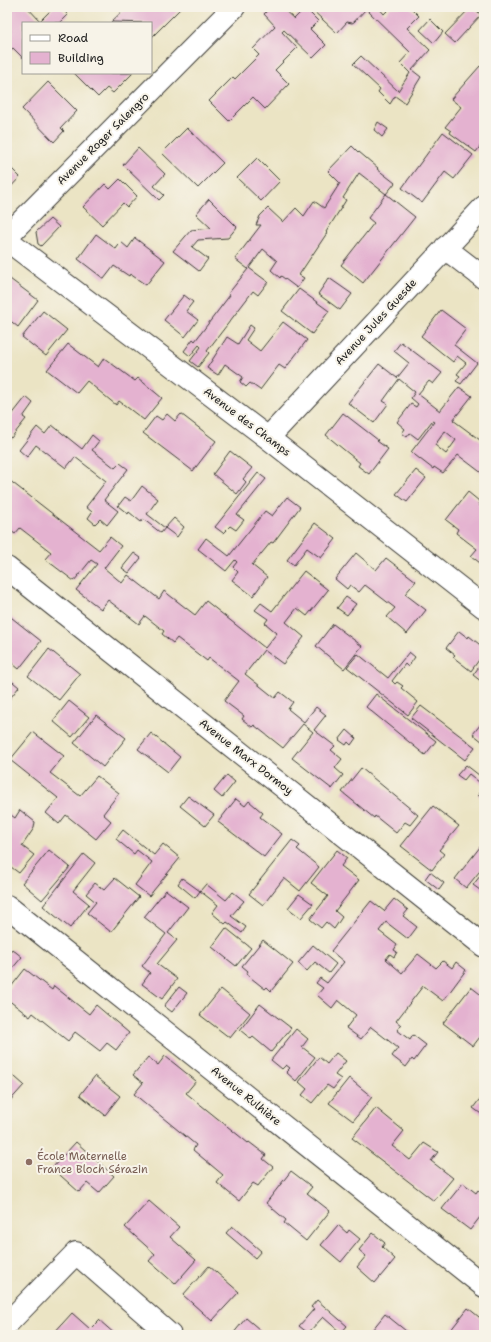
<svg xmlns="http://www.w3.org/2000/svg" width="491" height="1342" font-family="'Shantell Sans',sans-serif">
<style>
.building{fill:#e4b2d0;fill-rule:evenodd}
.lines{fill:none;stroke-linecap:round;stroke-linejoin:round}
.minor-casing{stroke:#3b3a35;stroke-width:24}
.minor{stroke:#fff;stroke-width:22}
.education-dot{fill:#8d6e63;stroke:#f7f3e8;stroke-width:1.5}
.labels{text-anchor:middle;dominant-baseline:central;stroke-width:4;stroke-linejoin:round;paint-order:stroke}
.street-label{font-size:11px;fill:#1c1c1c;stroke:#f7f3e8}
.education-label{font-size:11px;fill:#785e54;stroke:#f7f3e8;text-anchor:start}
</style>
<rect width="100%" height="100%" fill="#f7f3e8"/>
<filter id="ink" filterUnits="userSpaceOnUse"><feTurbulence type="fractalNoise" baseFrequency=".025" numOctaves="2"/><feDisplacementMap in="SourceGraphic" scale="8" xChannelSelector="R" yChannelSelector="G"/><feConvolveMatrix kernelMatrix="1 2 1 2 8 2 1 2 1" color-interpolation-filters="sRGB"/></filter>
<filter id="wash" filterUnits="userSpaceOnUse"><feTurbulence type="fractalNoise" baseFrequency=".012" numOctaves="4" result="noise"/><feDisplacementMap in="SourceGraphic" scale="16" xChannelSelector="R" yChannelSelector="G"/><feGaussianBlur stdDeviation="0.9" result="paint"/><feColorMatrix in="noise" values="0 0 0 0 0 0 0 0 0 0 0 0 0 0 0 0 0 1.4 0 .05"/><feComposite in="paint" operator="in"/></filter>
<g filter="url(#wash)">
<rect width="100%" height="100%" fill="#ebe4c4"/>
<g id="blocks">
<path class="building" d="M14,7h13l13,14 14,-14h6l8,8 -8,8h-37v35l-10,-10 -6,5v-18l4,-5 -4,-4v-12z
M127,7h51l2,2 -29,29v-15l-40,-1z
M271,7h10l13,12 11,-11 13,13 -8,8 16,16 -13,13 -29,-28 -2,2 15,16 -22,22 14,14 -24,25 -12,-12 -24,24 -20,-20 24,-24 2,2 24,-24 -6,-6 22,-23 -11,-12z
M309,7h55l2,2 -12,13 -2,1 -5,-1 -10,11z
M369,7h9l6,7 7,-7h19l9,9 -12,12 23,22 -18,20 9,7 -16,26 -10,-7 -5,8 -12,-12 2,-3 -27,-25 8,-8 37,35 12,-18 -10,-10 10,-11 -44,-43z
M471,7h2l8,8 -26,28 -10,-9z
M430,19l13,13 -9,11 -14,-13z
M480,66l4,4v53l-1,1 1,1v16l-8,11 -26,-19 1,-2 -6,-4 16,-20 -10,-8z
M74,73h59l-20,20 -6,-5 -9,9z
M48,82l29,29 -16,17 3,3 -10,11 -32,-33z
M378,122l10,7 -6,8 -8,-7z
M187,128l36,35 -25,25 -36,-35z
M443,132l30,23 -19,24 -9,-7 -23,31 -20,-15z
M352,146l7,7v-1l19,16 -1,1 18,14 -9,11 -27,-21 -16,25 3,2 -20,32 1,1 -28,42 5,3 -7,10 -16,-12 -1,2 -9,-8 6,-9 -14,-12 -14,19 19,14 -10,13 -5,-4 -46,60 2,2 -11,14 -8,-6 11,-14 -2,-2 -9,11 -6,-5 9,-12 2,2 35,-46 -2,-1 20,-25 -13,-10 26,-34h-5l4,-9 8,-8 15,14 13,-14 8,8 10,-15 10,7 16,-25 -12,-12z
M138,148l27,26 -11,12 10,9 -5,5 -36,-35z
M257,158l23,23 -19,20 -24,-23z
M7,164l13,13 -13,14z
M120,179l17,17 -10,11 -4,-4 -21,22 -19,-18 22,-23 5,5z
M386,194l29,23 -52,66 -22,-18 33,-42 -6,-5z
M209,199l28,28 -9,11 -30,2 -6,7 16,12 -9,12 -26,-20 18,-21 20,-2 -15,-14z
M50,219l9,8 -18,19 -3,-2 -2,-12z
M96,234l20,15 5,-7 7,6 7,-10 30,23 -19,24 -16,-11 -1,2 -15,-10 -10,13 -26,-20z
M329,278l23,16 -12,16 -22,-16z
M10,279l28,21 -20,27 -11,-9v-35z
M299,289l30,22 -17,23 -30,-23z
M184,295l9,7 -7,9 12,9 -13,17 -21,-17z
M441,310l25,19 -12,16 23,18 -16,21 -5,-3 4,-5 -3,-2 9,-11 -9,-7 -4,6 -32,-26z
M43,311l24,19 -21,26 -24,-19z
M283,322l24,18 -22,29 -6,-4 -19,25 -10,-7 -4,4 -6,-5 3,-5 -18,-13 -7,11 -11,-7 20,-31 11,7 12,-19 4,3 -8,12 14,11z
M401,342l41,31 -9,11 -4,-3 -11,13 22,17 19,-24 13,9 -19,24 31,23 -1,31 -25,-19 -15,18 -9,-6 -1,2 -22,-17 23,-30 -2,-1 -14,18 -8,-6 -3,4 -5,-4 3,-4 -8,-7 14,-18 5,3 2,-3 -7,-6 4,-6 -16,-13 -16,22 5,3 -14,19 -26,-20 31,-39 18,14 12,-15 -15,-12zM445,431l11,9 -10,14 -11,-9z
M68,344l30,23 6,-9 31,23 3,-3 24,20 -18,22 -25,-19 -3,4 -29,-24 -10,12 -30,-23z
M26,397l7,6 -10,14 3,2 -15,19 -4,-3v-14z
M343,413l35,27 -1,1 11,8 -19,25 -11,-8 2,-3 -34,-28z
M167,414l8,7 6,-7 35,27 -23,30 -50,-38 13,-17 6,4z
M52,425l30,24 10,-14 7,6 -7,9 23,18 5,-5 8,6 -24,31 14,11 -11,14 -7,-6 -5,5 -7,-6 4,-6 -6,-5 20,-26 -31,-24 -9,11 -30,-23 -9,12 -8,-7 18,-23 8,7z
M230,451l22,17 -9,11 3,3 -9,12 -24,-20z
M416,470l10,8 -19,24 -11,-8z
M258,473l8,6 -29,36 7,5 -8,10 -6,-4 -7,7 -8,-6z
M9,480l90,70 11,-13 11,9 -17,22 18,15 6,-8 31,24 5,-8 31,24 11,-14 59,47 12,-15 -12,-10 3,-4 -13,-9 6,-7 11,8 32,-40 24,19 -21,26 -10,-8 -11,14 18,15 -21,27 -19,-14 -19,24 30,24 5,-6 13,10 -5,7 16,13 12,-15 10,8 -12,15 21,16 -4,4 11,9 -7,9 8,7 -11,14 -40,-31 21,-26 -10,-8 -20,24 -29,-23 -2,2 -10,-8 2,-3 -20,-15 15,-20 -30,-23 -2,3 -30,-23 -4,5 -11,-9 2,-3 -19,-15 -6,8 -31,-24 -7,9 -25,-19 21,-26 -6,-4 -17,21 -29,-22 6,-7 -31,-24 -5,6 -8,-6v-45z
M142,486l16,13 -11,15 18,14 -4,5 -18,-14 -2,3 -12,-10 -1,2 -10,-8 7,-9 6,4z
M468,492l11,9 -1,3 6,5v57l-13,-10 6,-7 -21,-16 2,-4 -12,-9z
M287,497l13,10 -27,36 -2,-1 -19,23 15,12 -14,19 -21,-16 6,-8 -5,-5 4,-5 -2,-2 -9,11 -28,-22 8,-11 23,18 36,-45 7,5z
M174,518l10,9 -7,10 -12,-9z
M315,523l21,16 -15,19 -14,-10 -13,17 -7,-5z
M134,553l7,5 -12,15 -7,-5z
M356,553l20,17 10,-12 30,23 -11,13 21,16 -19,24 -20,-17 8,-9 -30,-23 -6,7 -9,-7 -3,4 -12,-10z
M346,597l10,7 -9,11 -10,-7z
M7,614l34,27 -22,28 -12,-10z
M333,624l29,22 -18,23 -28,-23z
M459,631l9,7 1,-2 15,12v5l-13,18 -18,-14 2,-2 -9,-7z
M49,649l31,25 -21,26 -31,-24z
M409,652l6,5 -7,10 -3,-3 -13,17 3,3 2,-2 6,4 -2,2 17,14 -10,13 -61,-48 11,-13 30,24z
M484,660v19l-2,3 -9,-7z
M8,678l11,9 -12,15v-23z
M376,694l60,47 -11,14 -59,-48z
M69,701l20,16 -17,20 -19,-16z
M421,706l54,41 -10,13 -54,-42z
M96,715l30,23 -23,29 -29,-24z
M484,720v21l-1,1 -10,-8z
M347,730l9,8 -5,7 -3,-3 -2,3 -7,-5z
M33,732l31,24 -14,17 30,23 17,-20 22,17 -16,21 8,7 -15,18 -30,-24 -7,9 -13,-11 12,-15 -48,-38z
M151,733l29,24 -12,15 -30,-23z
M466,765l18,14v7l-15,-12 -5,6 -7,-5z
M361,768l57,47 -8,10 -5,-3 -9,11 -21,-17 -1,2 -32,-26z
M227,775l8,7 -13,16 -8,-7z
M484,789v11l-6,-5z
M188,796l26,19 -9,11 -25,-20z
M236,799l9,7 4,-5 14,12 -3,4 22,17 -18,23 -46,-35z
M433,806l26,20 -20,24 5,4 -12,16 -31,-24z
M20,810l15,12 -1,6 -12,18 12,9 -15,18 -12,-9v-52l8,6z
M123,830l31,25 9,-11 17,14 -31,38 -14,-11 17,-23 -15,-12 -3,4 -18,-15z
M292,840l8,6 -3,3 22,18 -19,24 -16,-13 -21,27 -14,-11z
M484,842v24l-18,22 -11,-9z
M49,850l21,17 -28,33 -20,-17z
M337,850l10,8 -6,8 18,14 -24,31 7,6 -8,12 -8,-7 -5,6 -11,-9 18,-23 -17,-13z
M84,854l11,9 -22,28 16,13 -19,24 -27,-22z
M484,871v22l-11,-8z
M430,872l14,11 -5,7 -14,-11z
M115,878l24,19 -28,35 -24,-19 9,-11 -10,-8 9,-11 9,7z
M182,878l18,13 -5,7 -17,-14z
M206,884l20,16 7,-8 11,9 -13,15 15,11 -4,6 -15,-11 -2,2 -13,-11 6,-8 -18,-14z
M166,890l22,17 -20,26 9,7 -20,24 20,15 -15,20 -20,-15 8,-11 -8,-7 24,-32 -22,-17z
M299,894l14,10 -12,14 -13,-10z
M394,899l14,11 -5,6 14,11 -9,12 -22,-17 -7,9 18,14 -3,5 3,2 -3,5 -4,-3 -4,5 16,14 16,-19 18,14 7,-7 9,7 4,-6 10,8 -23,31 -20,-15 -27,35 5,4 -4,5 13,10 3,-5 13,10 -12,16 -2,-2 -6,8 -14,-11 6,-8 -27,-21 -10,12 -15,-11 10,-13 -18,-15 -6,8 -15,-13 6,-7 -7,-5 4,-5 7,5 17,-21 -13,-11 40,-50 13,10z
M226,928l25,20 -15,18 -24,-19z
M263,940l30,24 -22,27 -4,-4 -2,2 -19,-15 2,-3 -6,-5z
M313,945l23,19 -7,9 -14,-11 -8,9 -9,-8z
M12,949l10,8 -11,13 -4,-3v-11z
M25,969l27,21 2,-4 35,28 7,-9 33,28 -13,17 -9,-7 -7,8 -25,-19 -7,9 -35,-28 -3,4 -23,-18v-7z
M179,987l8,6 -15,19 -8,-6z
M471,987l13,10v43l-4,-3 -7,9 -30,-23z
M221,989l29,24 -20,25 -30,-23z
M260,1004l31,24 -20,24 -18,-15 -2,2 -11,-9z
M296,1029l12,10 -6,8 13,10 -19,24 -10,-9 4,-4 -4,-3 -4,4 -11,-9z
M336,1053l10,8 -11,14 6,4 -8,10 -6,-4 -15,18 -10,-8 5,-6 -8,-7 20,-25 8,7z
M165,1056l31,25 -10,12 62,50 1,-1 17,13 -3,4 10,8 -15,19 -5,-3 -14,18 -22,-18 6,-8 -30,-25 3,-5 -62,-51 9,-11 -10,-8 15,-18 10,8z
M7,1070l17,15 -17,19z
M95,1076l25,20 -15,19 -25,-20z
M349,1078l23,19 -19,24 -24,-18z
M479,1100l5,4v12l-11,-8z
M376,1108l28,23 -12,15 18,14 14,-17 14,9 -7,9 22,17 -19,23 -82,-63z
M76,1142l38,34 -15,17 -12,-10 -8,9 -27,-24z
M291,1171l21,16 -5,6 23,18 -24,30 -22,-18 2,-3 -20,-17z
M463,1183l13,10 2,-3 6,5v17l-14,18 -28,-21z
M149,1201l30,26 -9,10 26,23 -21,24 -26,-23 6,-7 -30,-27z
M338,1225l9,8 2,-3 11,9 -19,23 -20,-17z
M232,1226l29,25 -6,7 -29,-25z
M373,1233l12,10 -3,4 13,12 -20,24 -18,-16 9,-11 -7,-6z
M209,1266l30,26 -27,29 -29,-26z
M317,1300l30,26 -6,7 -18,-16 -15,16 -9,-7 15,-17 -3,-2z
M468,1308l16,13v14h-29l-5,-4z
M72,1313l18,16 9,-9 17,15h-64z
M385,1314l26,21h-43z
M246,1318l20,17h-34z"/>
</g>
</g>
<g filter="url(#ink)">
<use href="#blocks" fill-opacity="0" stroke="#3b3a35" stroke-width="1"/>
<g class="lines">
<defs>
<path id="minor" d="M7,236l227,-229
M7,240l261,198 216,169
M445,248l39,30
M268,438l216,-231
M7,568l477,378
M7,906l477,380
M7,1324l69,-71 94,82"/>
</defs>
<use href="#minor" class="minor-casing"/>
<use href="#minor" class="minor"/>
</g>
</g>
<circle class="education-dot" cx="29" cy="1162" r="4"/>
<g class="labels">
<g class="street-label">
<text transform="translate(103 139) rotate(-45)">Avenue Roger Salengro</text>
<text transform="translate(376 322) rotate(-47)">Avenue Jules Guesde</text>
<text transform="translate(247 422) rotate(37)">Avenue des Champs</text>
<text transform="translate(246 757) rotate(38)">Avenue Marx Dormoy</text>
<text transform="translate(246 1096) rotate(39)">Avenue Rulhière</text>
</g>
<g class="education-label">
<text x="37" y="1156">École Maternelle<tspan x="37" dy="13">France Bloch Sérazin</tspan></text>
</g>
</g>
<rect width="491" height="1342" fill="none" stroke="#f7f3e8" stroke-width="24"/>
<rect x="22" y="22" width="130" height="52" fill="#f7f3e8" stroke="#9f9d96"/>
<rect x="30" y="35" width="20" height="6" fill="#ffffff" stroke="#9f9d96"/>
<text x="58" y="42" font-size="12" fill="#1c1c1c">Road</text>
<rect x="30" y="52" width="20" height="12" fill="#e4b2d0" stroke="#9f9d96"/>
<text x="58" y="62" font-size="12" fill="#1c1c1c">Building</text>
</svg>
